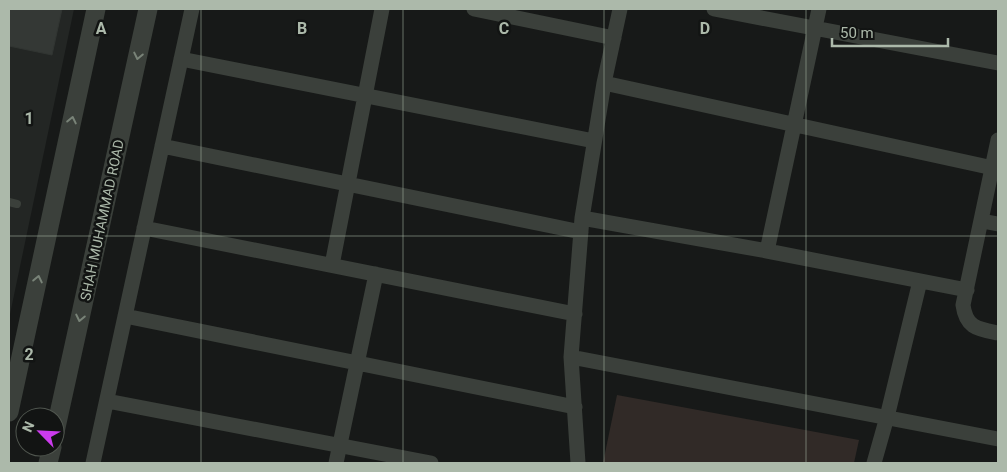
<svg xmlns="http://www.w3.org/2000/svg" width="1007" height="472" font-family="Roboto,sans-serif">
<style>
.built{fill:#232624}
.green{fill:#312a27}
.building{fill:#343835;stroke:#313532}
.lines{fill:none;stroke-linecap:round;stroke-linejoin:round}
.service{stroke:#3b403b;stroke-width:8}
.minor{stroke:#3b403b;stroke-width:15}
.tertiary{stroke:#3b403b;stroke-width:19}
.oneway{stroke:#798378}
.grid{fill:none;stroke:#acb9aa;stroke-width:1;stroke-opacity:0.55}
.labels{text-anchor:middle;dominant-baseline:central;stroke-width:5;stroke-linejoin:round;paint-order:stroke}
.street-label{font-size:14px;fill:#acb9aa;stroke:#121413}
.grid-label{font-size:16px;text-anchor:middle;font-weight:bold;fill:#acb9aa;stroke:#121413;stroke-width:5;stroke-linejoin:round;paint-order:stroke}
</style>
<rect width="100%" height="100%" fill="#171918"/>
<path class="built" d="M9,9h65l-65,310z"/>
<path class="green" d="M617,395l242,45 -5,23h-251z"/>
<path class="building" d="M9,9h53l-10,46 -43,-9z"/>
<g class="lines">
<path class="service" d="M9,202l8,2"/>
<path class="minor" d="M474,9l140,29
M714,9l284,54
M181,59l413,82
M604,83l389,85
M998,140l-35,165c3,23 15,24 35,28
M162,146l419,86
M582,218l185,33 200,39
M982,221l16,3
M144,228l431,86
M767,251l52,-242
M332,265l50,-256
M125,316l450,91
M571,357l427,82
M107,401l324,62
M93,463l99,-454
M336,463l40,-189
M578,463l-7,-106 11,-139 22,-135 16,-74
M874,463l13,-46 33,-136"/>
<path class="tertiary" d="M9,412l87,-403
M55,432l93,-423
M48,463l4,-16"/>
</g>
<defs><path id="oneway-chevron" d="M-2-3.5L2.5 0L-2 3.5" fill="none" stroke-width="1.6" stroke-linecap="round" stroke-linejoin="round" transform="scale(1.25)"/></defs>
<g class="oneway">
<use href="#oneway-chevron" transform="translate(138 56) rotate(102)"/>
<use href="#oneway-chevron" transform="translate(72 120) rotate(-78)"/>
<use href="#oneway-chevron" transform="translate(38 279) rotate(-78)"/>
<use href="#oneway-chevron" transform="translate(80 318) rotate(102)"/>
</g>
<path class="grid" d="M201,9v454M403,9v454M604,9v454M806,9v454M9,236h989"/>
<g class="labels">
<g class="street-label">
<text transform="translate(102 220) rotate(-78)">SHAH MUHAMMAD ROAD</text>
</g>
</g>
<g class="grid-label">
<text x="101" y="34">A</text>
<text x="302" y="34">B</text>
<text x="504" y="34">C</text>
<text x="705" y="34">D</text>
<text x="29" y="124">1</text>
<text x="29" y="360">2</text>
</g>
<rect width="1007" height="472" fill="none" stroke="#acb9aa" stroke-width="20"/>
<g transform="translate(40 432) rotate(294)"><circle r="24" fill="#121413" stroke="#50564f"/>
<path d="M0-4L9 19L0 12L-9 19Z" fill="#cc3bed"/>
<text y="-8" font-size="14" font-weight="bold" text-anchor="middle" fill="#acb9aa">N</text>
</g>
<path d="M832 38v8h116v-8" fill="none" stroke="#acb9aa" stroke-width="2.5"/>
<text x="840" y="38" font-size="15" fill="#acb9aa" stroke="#121413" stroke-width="4" paint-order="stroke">50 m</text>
</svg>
